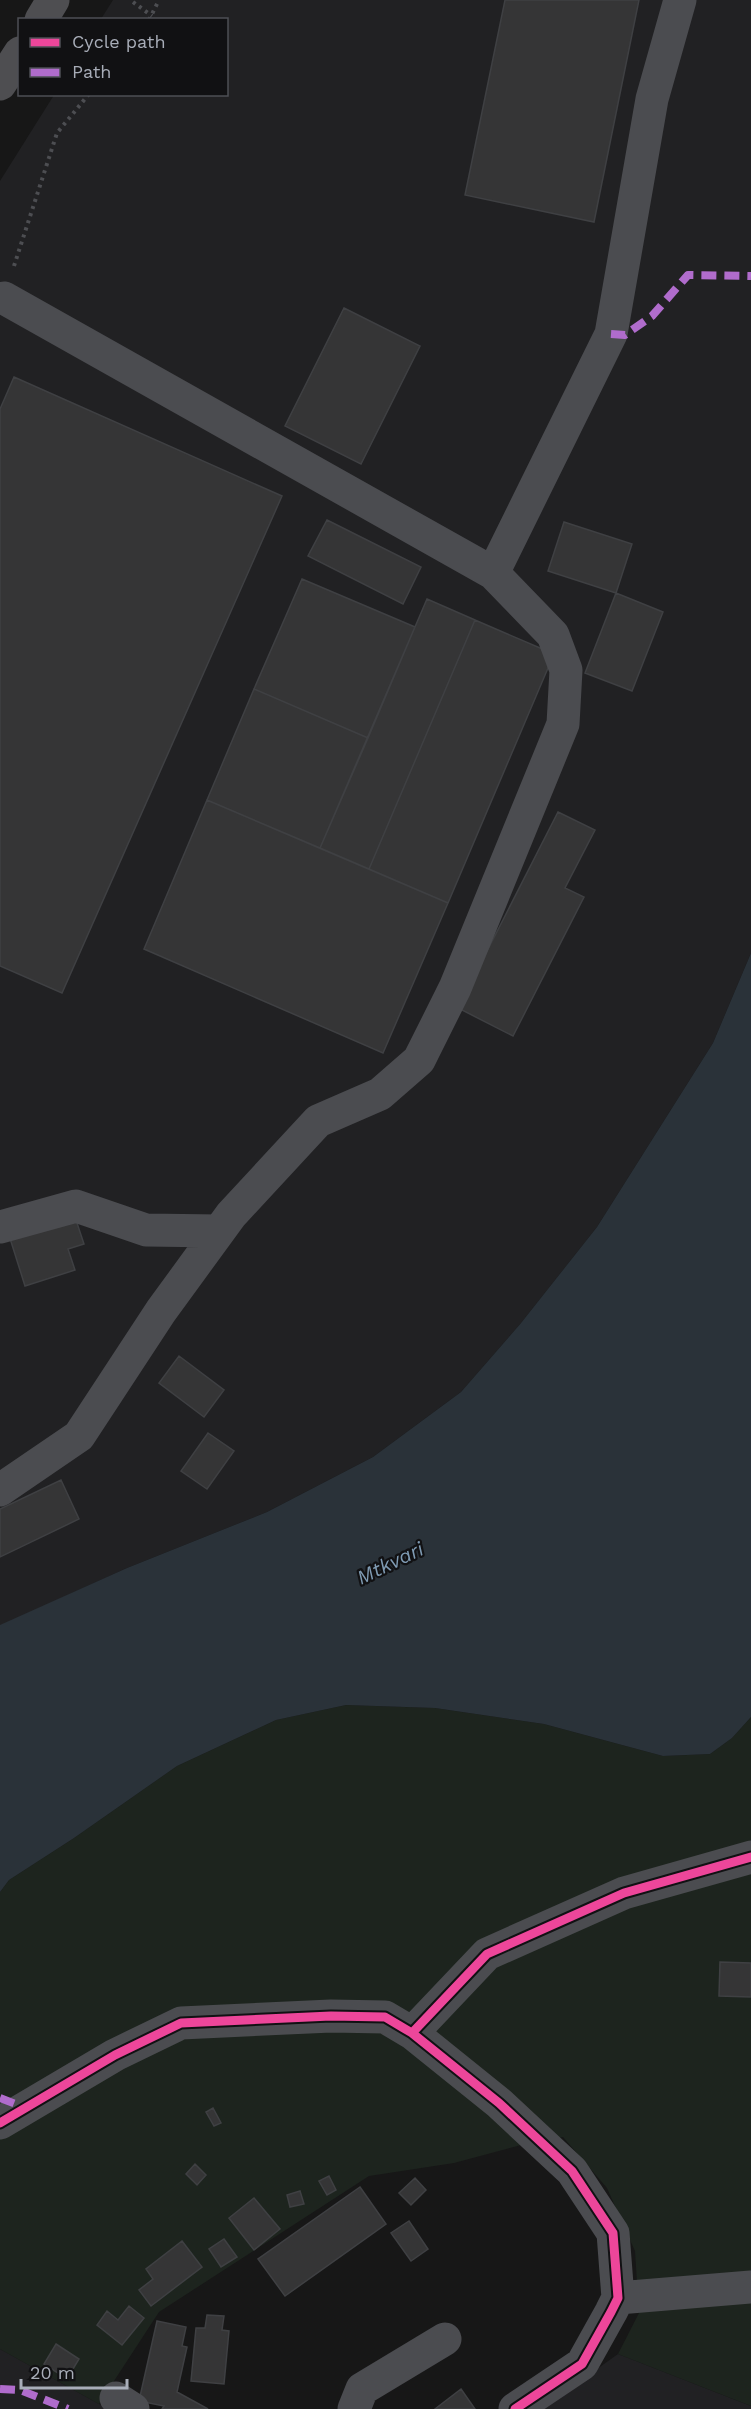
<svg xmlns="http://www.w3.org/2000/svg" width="751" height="2409" font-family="'Work Sans',sans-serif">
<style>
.built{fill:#212123}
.green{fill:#1d241e}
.water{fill:#2a3239}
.building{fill:#353536;stroke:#3f4043;stroke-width:1.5}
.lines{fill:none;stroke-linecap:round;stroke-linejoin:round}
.path{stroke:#4d4e52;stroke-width:4;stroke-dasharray:3 4.5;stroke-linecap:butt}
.minor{stroke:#4b4c50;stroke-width:33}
.highway{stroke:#4e4e51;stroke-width:33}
.quiet{stroke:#b06ccc;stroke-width:8;stroke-dasharray:15 8;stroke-linecap:butt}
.cycleway-casing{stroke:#111113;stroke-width:13}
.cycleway{stroke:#ed469a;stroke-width:9}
.labels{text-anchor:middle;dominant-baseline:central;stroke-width:4.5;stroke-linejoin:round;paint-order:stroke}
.water-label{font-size:20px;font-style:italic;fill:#7f9bb3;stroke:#111113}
</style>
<rect width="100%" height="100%" fill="#171717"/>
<path class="built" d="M113,0h638v953l-38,90 -116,184 -76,96 -60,69 -88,65 -106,55 -140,56 -127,58v-1445l54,-86 172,-1v-74l-125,-1z
M0,2349l99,55 8,5h-107z
M618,2354l133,52v3h-210z"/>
<path class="green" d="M346,1705l89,3 109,16 119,32 47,-2 22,-16 19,-21v689l-133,-52 21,-41 -4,-62 -28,-63 -44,-51 -38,7 -71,19 -85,13 -210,136 -60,92 -99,-55v-457l9,-12 65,-42 103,-72 99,-46z"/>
<path class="water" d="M751,953v764l-19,21 -22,16 -47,2 -119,-32 -109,-16 -89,-3 -70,15 -99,46 -103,72 -65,42 -9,12v-267l127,-57 140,-56 106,-55 88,-65 60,-69 76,-96 116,-184z"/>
<path class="building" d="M505,0h134l-45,222 -129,-27z
M344,308l76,38 -59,118 -76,-38z
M14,377l268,119 -220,497 -62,-27v-557z
M327,520l94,47 -18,37 -95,-48z
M564,522l68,22 -16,49 -68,-22z
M302,579l113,48 -47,111 -114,-49z
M616,593l47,19 -31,79 -47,-18z
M427,599l48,21 -106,249 -49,-21z
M475,620l79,34 -106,249 -79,-34z
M254,689l114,49 -48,110 -113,-48z
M207,800l241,103 -65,150 -239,-104z
M558,812l37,18 -30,58 19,9 -71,139 -55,-28z
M73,1211l11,33 -16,5 7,21 -50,16 -17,-54z
M179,1356l45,34 -20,27 -45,-34z
M208,1433l26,18 -27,38 -26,-18z
M61,1480l18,39 -79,38v-48z
M720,1962l31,1v34l-32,-1z
M213,2108l8,15 -7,3 -8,-14z
M195,2164l11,11 -9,10 -11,-11z
M329,2176l7,14 -9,5 -8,-14z
M415,2178l11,12 -15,15 -12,-12z
M360,2187l26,37 -101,72 -27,-37z
M300,2191l4,13 -14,3 -3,-12z
M254,2198l26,31 -26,21 -25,-32z
M409,2221l19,28 -17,12 -20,-28z
M224,2239l13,18 -16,10 -12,-18z
M182,2241l20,26 -51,39 -12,-16 14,-11 -7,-10z
M129,2306l15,12 -22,27 -25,-20 10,-14 11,9z
M207,2315l17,1 -2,14 7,1 -5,53 -33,-3 5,-53h9z
M157,2321l29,6 -4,19 5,1 -10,45 31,17h-46l2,-3 -25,-5z
M56,2344l23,15 -12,20 -23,-15z
M461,2389l14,20h-40z"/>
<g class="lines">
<path class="path" d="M133,2l19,14
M149,20l10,-20
M14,266l43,-133 32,-39"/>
<path class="minor" d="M493,573l118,-239 41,-235 28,-99
M0,1227l76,-21 70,24 73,1
M0,1490l79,-54 82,-125 70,-96 87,-94 62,-27 39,-34 36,-72 108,-264 3,-54 -13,-35 -60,-62 -489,-275
M412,2033l75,-79 137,-61 127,-36
M0,2123l115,-68 66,-32 150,-7 54,1 27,16 87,70 73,68 41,62 5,65 -7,14 -29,52 -67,45
M618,2298l133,-11
M116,2398l17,11
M354,2409l8,-20 83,-50"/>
<path class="highway" d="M41,20l12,-20
M0,84l20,-31"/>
<path class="quiet" d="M611,334l14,1 27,-19 36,-41 63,1
M0,2098l26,10
M0,2389l20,1 48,19"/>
<defs>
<path id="cycleway" d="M412,2033l75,-79 137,-61 127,-36
M0,2123l115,-68 66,-32 150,-7 54,1 27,16 87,70 73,68 41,62 5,65 -7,14 -29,52 -67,45"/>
</defs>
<use href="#cycleway" class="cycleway-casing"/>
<use href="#cycleway" class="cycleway"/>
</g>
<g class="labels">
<g class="water-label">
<text transform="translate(390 1563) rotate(-26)">Mtkvari</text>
</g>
</g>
<rect x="18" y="18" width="210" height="78" fill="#111113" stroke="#4d4f55" stroke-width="1.5"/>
<rect x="30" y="38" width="30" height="9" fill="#ed469a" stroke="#4d4f55" stroke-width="1.5"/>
<text x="72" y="48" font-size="18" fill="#a8adb8">Cycle path</text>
<rect x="30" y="68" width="30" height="9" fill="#b06ccc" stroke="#4d4f55" stroke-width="1.5"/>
<text x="72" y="78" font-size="18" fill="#a8adb8">Path</text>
<path d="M21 2379v9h106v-9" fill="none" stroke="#a8adb8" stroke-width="3"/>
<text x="30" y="2379" font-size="18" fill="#a8adb8" stroke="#111113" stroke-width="4.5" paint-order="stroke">20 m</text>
</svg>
